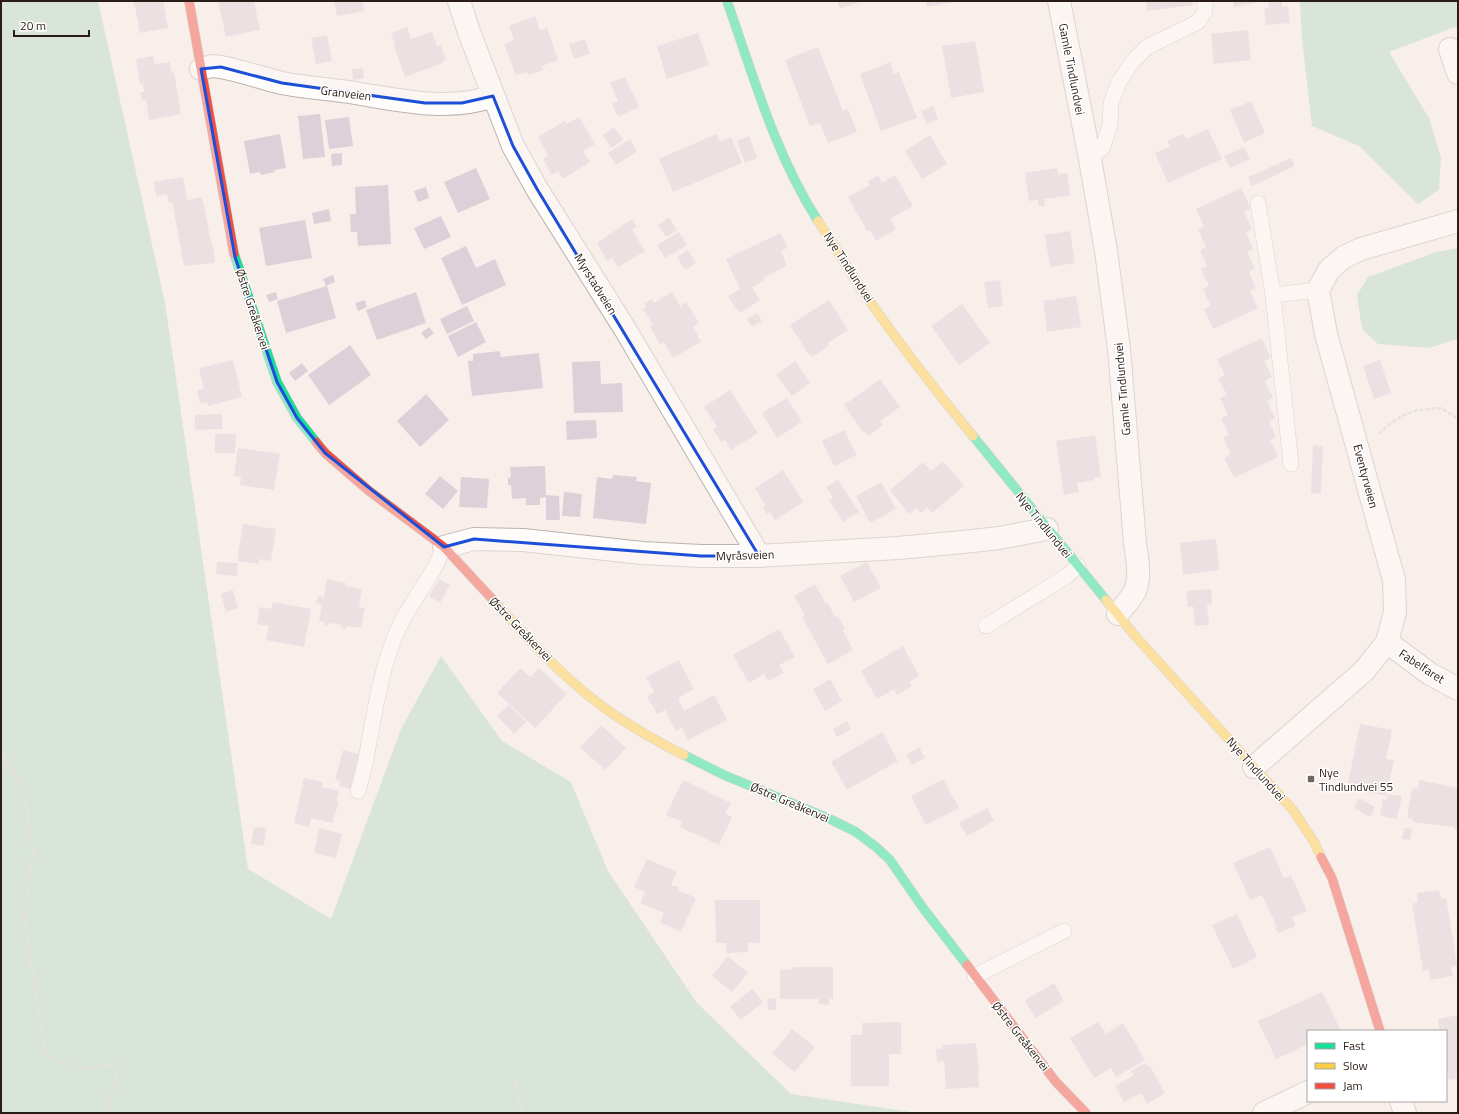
<svg xmlns="http://www.w3.org/2000/svg" width="1459" height="1114" font-family="'Titillium Web',sans-serif">
<style>
.forest{fill:#b7dac3}
.building{fill:#ded0d8}
.lines{fill:none;stroke-linecap:round;stroke-linejoin:round}
.lane-casing{stroke:#bdb2ad;stroke-width:16}
.street-casing{stroke:#bdb2ad;stroke-width:24}
.fast-casing{stroke:#bdb2ad;stroke-width:10}
.slow-casing{stroke:#bdb2ad;stroke-width:10}
.jam-casing{stroke:#bdb2ad;stroke-width:10}
.path{stroke:#d4d0ce;stroke-width:2.5;stroke-dasharray:4 2;stroke-linecap:butt}
.lane{stroke:#fefdfc;stroke-width:15}
.street{stroke:#fefdfc;stroke-width:22}
.fast{stroke:#16e098;stroke-width:9}
.slow{stroke:#ffcf43;stroke-width:9}
.jam{stroke:#f24e42;stroke-width:9}
.marked{fill:none;stroke:#1d4ed8;stroke-width:3;stroke-linejoin:round}
.poi-dot{fill:#726661;stroke:#fff;stroke-width:1.5}
.labels{text-anchor:middle;dominant-baseline:central;stroke-width:3;stroke-linejoin:round;paint-order:stroke}
.street-label{font-size:12px;fill:#2a1c16;stroke:#fff}
.poi-label{font-size:12px;fill:#2a1c16;stroke:#fff;text-anchor:start}
</style>
<rect width="100%" height="100%" fill="#f8efeb"/>
<path class="forest" d="M1,1h97l67,302 83,566 83,50 70,-190 40,-73 61,85 69,41 37,89 89,132 94,91 126,19h-916z
M1300,1h158v25l-69,26 40,66 12,40 -2,32 -21,14 -59,-58 -47,-20 -10,-86z
M1458,248v91l-29,9 -51,-4 -16,-15 -5,-34 11,-18 68,-25z"/>
<path class="building" d="M133,1h30l5,27 -28,5 -5,-27h-1z
M218,1h36l6,29 -34,7z
M334,1h28l2,10 -27,5z
M837,1h26l-23,8z
M926,1h27l1,1 -27,5z
M1146,1h46l1,4 -46,6z
M1233,1h26v1l-25,5z
M1268,1h14v6l6,-1 2,17 -24,2 -2,-17h5z
M535,16l5,14 7,-2 11,32 -16,6 2,4 -16,5 -1,-3 -11,3 -12,-31 10,-4 -5,-14z
M407,27l4,12 21,-7 5,14 4,-1 5,15 -4,1 1,2 -38,14 -11,-31 1,-1 -4,-12z
M1248,30l3,30 -37,4 -3,-30z
M698,33l11,32 -42,14 -10,-33z
M327,35l5,26 -16,3 -5,-26z
M585,39l5,15 -16,5 -5,-15z
M975,41l9,51 -33,6 -9,-52z
M818,47l25,64 5,-2 9,23 -29,11 -8,-20 -10,3 -25,-66z
M153,56l2,8 15,-2 2,11 2,-1 7,42 -32,6 -3,-20 -4,1 -2,-9h4l-1,-9 -3,1 -4,-25z
M890,62l4,12 5,-2 18,46 -36,13 -21,-57z
M363,68l1,10 -11,2 -1,-11z
M625,77l14,30 -21,10 -6,-13 6,-3 -8,-18z
M1251,101l14,32 -21,10 -14,-33z
M933,106l5,13 -11,5 -6,-13z
M320,114l5,43 -22,2 -5,-43z
M349,117l4,29 -24,3 -4,-29z
M579,117l16,27 -12,7 7,11 -27,17 -5,-8 -6,4 -9,-16 5,-4 -10,-18 27,-16 2,3z
M614,127l9,13 -12,8 -8,-13z
M1208,129l14,30 -54,24 -13,-30 15,-7 -3,-5 16,-7 3,5z
M280,134l6,34 -12,2 1,2 -14,3 -1,-3 -10,2 -6,-33z
M716,134l4,8 11,-5 11,26 -69,29 -14,-33z
M930,135l17,29 -25,15 -17,-28z
M749,136l8,22 -12,5 -8,-22z
M630,139l7,12 -21,14 -8,-12z
M1244,147l6,12 -20,9 -6,-12z
M342,153v12l-10,1 -1,-12z
M1291,158l4,8 -43,20 -4,-9z
M476,168l14,31 -32,14 -14,-31z
M1057,168l1,6 9,-1 3,22 -26,4 1,7h-6l-1,-6 -9,1 -4,-28z
M878,175l4,8 13,-8 18,31 -23,13 6,10 -20,12 -6,-11 -3,1 -19,-34 22,-12 -2,-4z
M183,177l4,23 15,-3 10,49 1,-1 2,18 -31,3 -12,-64 -3,1 -2,-9 -11,2 -2,-14z
M388,185l3,59 -33,2 -1,-14h-6l-1,-18h6l-1,-27z
M426,187l3,11 -11,4 -4,-11z
M1241,188l10,21 -7,3 8,17 -6,3 7,17 -6,3 8,17 -6,3 7,17 -6,2 8,17 -45,21 -9,-20 7,-3 -8,-17 6,-3 -8,-17 6,-3 -7,-16 6,-3 -8,-18 6,-3 -8,-17z
M329,209l2,12 -17,3 -2,-11z
M441,216l10,21 -27,12 -10,-21z
M669,217l8,13 -11,7 -8,-12z
M632,219l5,8 -5,3 13,21 -27,16 -6,-9 -5,3 -10,-18z
M305,220l7,38 -46,8 -7,-38z
M1070,231l5,32 -25,4 -5,-32z
M679,232l8,13 -22,13 -8,-13z
M780,233l7,12v3l-6,3 6,15 -24,12 1,3 -12,6 8,13 -20,13 -3,-5 -1,1 -8,-13 12,-7 -14,-30z
M466,246l10,22 19,-9 11,26 -44,20 -21,-47z
M688,250l8,13 -11,7 -8,-13z
M333,275l2,7 -9,4 -3,-7z
M1000,280l3,26 -15,2 -4,-26z
M327,286l9,32 -50,15 -9,-32z
M276,292l2,7 -9,3 -3,-7z
M416,292l10,31 -49,17 -11,-30z
M672,292l8,14 6,-4 13,21 -6,4 8,15 -28,16 -9,-16 -4,2 -10,-17 3,-2 -10,-16 3,-2 -2,-4 8,-4 2,4z
M1076,296l5,31 -34,5 -4,-31z
M365,300l2,7 -9,4 -3,-8z
M829,300l19,30 -20,13 1,3 -17,11 -1,-3 -2,1 -19,-30z
M962,304l28,39 -31,22 -28,-39z
M467,306l7,15 -27,13 -7,-15z
M757,313l5,8 -10,6 -5,-8z
M476,322l10,20 -28,15 -10,-21z
M429,327l5,6 -8,6 -5,-6z
M1262,338l9,20 -7,3 8,16 -7,4 8,17 -6,3 8,17 -6,3 7,16 -6,3 8,17 -44,21 -10,-20 7,-4 -8,-16 6,-3 -8,-17 7,-3 -8,-17 7,-3 -9,-17 7,-3 -8,-16z
M350,345l21,30 -42,30 -21,-30z
M500,351l1,6 38,-4 4,35 -71,8 -4,-35h5v-7z
M233,360l9,37 -34,9 -1,-4 -7,2 -3,-14 7,-1 -5,-21z
M1380,360l11,33 -17,6 -11,-33z
M600,361l1,23 21,-1 1,29 -49,1 -2,-51z
M795,361l15,22 -18,13 -16,-21z
M302,363l6,8 -13,10 -6,-8z
M880,379l20,28 -20,14 3,4 -15,11 -3,-4 -1,1 -20,-28z
M730,390l28,43 -27,17 -6,-10 -4,2 -8,-13 4,-3 -13,-19z
M426,394l23,26 -29,27 -23,-26z
M787,398l15,24 -25,16 -15,-25z
M222,414v15l-27,1v-15z
M596,420l1,18 -30,2 -1,-19z
M844,430l13,25 -23,11 -12,-25z
M215,434h21l-1,19h-20z
M1095,435l6,42 -7,1v2l-17,3 2,9 -15,3 -8,-54z
M1313,445l10,1 -2,48 -10,-1z
M238,448l42,6 -6,36 -34,-5 1,-8 -7,-1z
M943,461l21,25 -32,27 -5,-6 -6,6 -5,-5 -7,6 -19,-24 33,-28 8,9z
M545,466l1,29 13,1 1,24h-14v-23l-6,1v7h-14v-7l-14,1 -1,-14h-3v-7l3,-1 -1,-10z
M783,470l20,32 -28,18 -5,-8 -3,2 -4,-7 2,-2 -10,-17z
M613,475l24,2 -1,4 15,2 -5,41 -53,-6 4,-41 15,2z
M440,476l18,15 -15,18 -18,-15z
M461,477l28,2 -2,29 -28,-1z
M838,480l21,32 -16,10 -14,-22 4,-2 -7,-11z
M881,482l15,27 -26,14 -14,-27z
M564,492l18,2 -2,23 -18,-1z
M243,524l33,5 -5,32 -12,-2v5l-22,-3z
M1216,539l3,31 -36,5 -3,-32z
M217,562l21,1 -1,13 -21,-2z
M867,562l14,26 -27,14 -14,-26z
M327,579l19,4 -1,3 17,3 -3,18 6,1 -4,20 -14,-2 -1,3 -4,-1v-3l-13,-2 -1,3h-4l1,-4 -6,-1 3,-17 -6,-1 2,-7 6,1z
M439,579l11,6 -10,18 -11,-7z
M815,584l11,20 2,-1 7,14 2,-1 8,13 -2,2 10,19 -25,14 -26,-47 3,-2 -11,-19z
M1211,589l1,15 -5,1 2,20 -14,1 -2,-20 -5,1 -2,-16z
M233,590l5,18 -12,4 -5,-18z
M273,602l38,7 -7,38 -38,-7 3,-14 -12,-2 3,-17 11,2z
M779,629l16,28 -16,8 5,8 -16,8 -4,-7 -15,9 -16,-28z
M903,646l16,30 -10,6 3,4 -15,9 -3,-6 -17,10 -16,-28z
M679,660l15,29 -16,9 6,13 30,-16 13,25 -39,20 -6,-13 -6,4 -11,-21 -8,4 -10,-18 7,-4 -8,-15z
M520,668l10,9 9,-9 28,26 -32,34 -38,-35z
M830,679l12,22 -17,10 -12,-22z
M509,705l17,17 -12,12 -17,-18z
M847,721l4,8 -14,8 -4,-8z
M1360,724l32,6 -6,29 8,1 -8,36 -39,-8z
M601,725l25,23 -21,22 -25,-23z
M882,732l16,29 -51,29 -16,-28z
M919,747l6,11 -13,7 -6,-10z
M343,750l16,4 -8,35 -12,-3 1,-5 -5,-1z
M304,778l19,4 -1,5 17,4 -2,10 2,1 -7,21 -21,-5 -2,9 -15,-4z
M943,779l16,29 -33,17 -15,-29z
M683,780l48,23 -6,11 7,3 -13,28 -39,-18 2,-5 -16,-7z
M1419,780l39,8v42l-4,-1 1,-2 -42,-5v-3l-6,-1 5,-30 6,1z
M1388,794l14,2 -5,23 -17,-3 3,-17 3,1z
M1359,798l16,9 -5,10 -16,-9z
M987,808l7,13 -27,15 -8,-13z
M254,827l12,1 -2,18 -13,-2z
M319,828l23,6 -6,24 -22,-5z
M1404,828l8,1 -2,11 -8,-1z
M1270,847l14,31 7,-3 16,36 -15,6 4,9 -18,7 -3,-5 2,-1 -1,-2 -14,-30 -12,5 -17,-37z
M647,859l30,13 -6,13 8,2 -1,3 18,8 -15,34 -21,-10 4,-9 -24,-10 5,-11 -11,-5z
M1439,890l2,9 5,-1 11,67 -6,2 2,9 -23,4 -1,-10 -6,1 -11,-67 6,-2 -1,-9z
M715,900h45v43h-12v9l-21,1 -1,-10h-10z
M1237,914l20,43 -24,12 -21,-44z
M728,956l20,17 -16,19 -20,-16z
M794,967h39v32h-4v6l-10,-1v-5h-39v-29l13,-1z
M1054,983l10,18 -29,17 -10,-18z
M752,989l11,13 -22,18 -11,-13z
M1322,992l18,37 -4,2h-28v13l-32,15 -18,-38z
M776,998v12h-8l-1,-11z
M1458,1015v63l-9,2 -3,-16v-33h-6l-2,-12z
M901,1022v32h-12v32h-38v-51h11v-12z
M1098,1022l8,12 17,-11 22,37 -29,17 -5,-9 -17,10 -24,-40z
M792,1029l23,18 -20,25 -23,-18z
M976,1043l3,30h-1l1,14 -33,2 -2,-28 -7,1 -1,-13 7,-1v-3z
M1145,1063l3,4 2,-1 15,27 -18,11 -6,-11 -17,9 -9,-16 19,-11 -3,-4z"/>
<g class="lines">
<defs>
<path id="lane" d="M1090,159l13,-12 7,-22 1,-22 8,-21 14,-21 14,-14 51,-25 7,-11v-10
M1258,203l15,92 18,169
M1273,295l45,-5
M986,626l81,-50 11,-10
M358,791l7,-27 12,-65 8,-34 10,-29 9,-19 31,-50 9,-20
M975,976l89,-45"/>
<path id="street" d="M459,1l10,31 44,114 24,43 88,140 134,227
M1059,1l31,158 16,92 13,98 16,194c2,15 6,33 0,48 -4,8 -12,16 -17,23
M1450,49l8,24
M201,69l11,-3 9,1c20,4 41,11 61,16 24,5 49,6 73,10 44,7 95,19 138,3
M444,547l30,-8 49,1 119,13 59,3h58l139,-8 65,-6 36,-4 48,-9
M1387,642l43,32 28,15
M1254,767l110,-96 23,-29 8,-30 -1,-32 -68,-246 -8,-44 11,-20 15,-13 17,-8 97,-28
M1401,1101l4,12
M1264,1113l44,-21"/>
<path id="fast" d="M727,1c26,74 48,153 91,220
M234,254l43,128 20,36 19,24
M973,436l133,164
M684,755l40,20 106,44 26,13 20,15 14,13 33,48 44,57"/>
<path id="slow" d="M818,221c16,24 30,48 46,72 34,49 71,97 109,143
M1106,600l30,37 157,173 21,32 7,15
M494,601c31,35 63,70 100,99 27,21 60,40 90,55"/>
<path id="jam" d="M189,1l45,253
M316,442l9,11 44,38 75,56 50,54
M1321,857l11,21 48,153
M967,965l89,117 30,31"/>
</defs>
<use href="#lane" class="lane-casing"/>
<use href="#street" class="street-casing"/>
<use href="#fast" class="fast-casing"/>
<use href="#slow" class="slow-casing"/>
<use href="#jam" class="jam-casing"/>
<path class="path" d="M1379,434l8,-8 15,-10 15,-6 24,-2 17,11
M1,752l23,36 9,66 -9,61 21,139 37,16 37,-7 -10,43 4,7
M514,1079l8,34"/>
<use href="#lane" class="lane"/>
<use href="#street" class="street"/>
<use href="#fast" class="fast"/>
<use href="#slow" class="slow"/>
<use href="#jam" class="jam"/>
</g>
<path d="M0 0H1459V1114H0ZM221,67l61,16 143,20h37l31,-7 20,50 24,43 222,367h-58l-227,-17 -30,8 -119,-94 -28,-35 -20,-36 -42,-125 -34,-188z" fill="#f8efeb" fill-opacity=".55" fill-rule="evenodd"/>
<path class="marked" d="M221,67l61,16 143,20h37l31,-7 20,50 24,43 222,367h-58l-227,-17 -30,8 -119,-94 -28,-35 -20,-36 -42,-125 -34,-188z"/>
<rect class="poi-dot" x="1307" y="775" width="8" height="8" rx="2"/>
<g class="labels">
<g class="street-label">
<text transform="translate(1072 69) rotate(79)">Gamle Tindlundvei</text>
<text transform="translate(346 93) rotate(7)">Granveien</text>
<text transform="translate(849 267) rotate(57)">Nye Tindlundvei</text>
<text transform="translate(596 284) rotate(58)">Myrstadveien</text>
<text transform="translate(253 309) rotate(72)">Østre Greåkervei</text>
<text transform="translate(1122 389) rotate(-95)">Gamle Tindlundvei</text>
<text transform="translate(1366 476) rotate(75)">Eventyrveien</text>
<text transform="translate(1044 525) rotate(51)">Nye Tindlundvei</text>
<text transform="translate(745 555) rotate(-2)">Myråsveien</text>
<text transform="translate(521 629) rotate(46)">Østre Greåkervei</text>
<text transform="translate(1422 666) rotate(33)">Fabelfaret</text>
<text transform="translate(1256 769) rotate(48)">Nye Tindlundvei</text>
<text transform="translate(790 802) rotate(23)">Østre Greåkervei</text>
<text transform="translate(1021 1036) rotate(52)">Østre Greåkervei</text>
</g>
<g class="poi-label">
<text x="1319" y="772">Nye<tspan x="1319" dy="14">Tindlundvei 55</tspan></text>
</g>
</g>
<rect width="1459" height="1114" fill="none" stroke="#2a1c16" stroke-width="4"/>
<rect x="1307" y="1030" width="140" height="72" fill="#ffffff" stroke="#aaa4a2"/>
<rect x="1315" y="1043" width="20" height="6" fill="#16e098" stroke="#aaa4a2"/>
<text x="1343" y="1050" font-size="12" fill="#2a1c16">Fast</text>
<rect x="1315" y="1063" width="20" height="6" fill="#ffcf43" stroke="#aaa4a2"/>
<text x="1343" y="1070" font-size="12" fill="#2a1c16">Slow</text>
<rect x="1315" y="1083" width="20" height="6" fill="#f24e42" stroke="#aaa4a2"/>
<text x="1343" y="1090" font-size="12" fill="#2a1c16">Jam</text>
<path d="M14 30v6h75v-6" fill="none" stroke="#2a1c16" stroke-width="2"/>
<text x="20" y="30" font-size="12" fill="#2a1c16" stroke="#ffffff" stroke-width="3" paint-order="stroke">20 m</text>
</svg>
